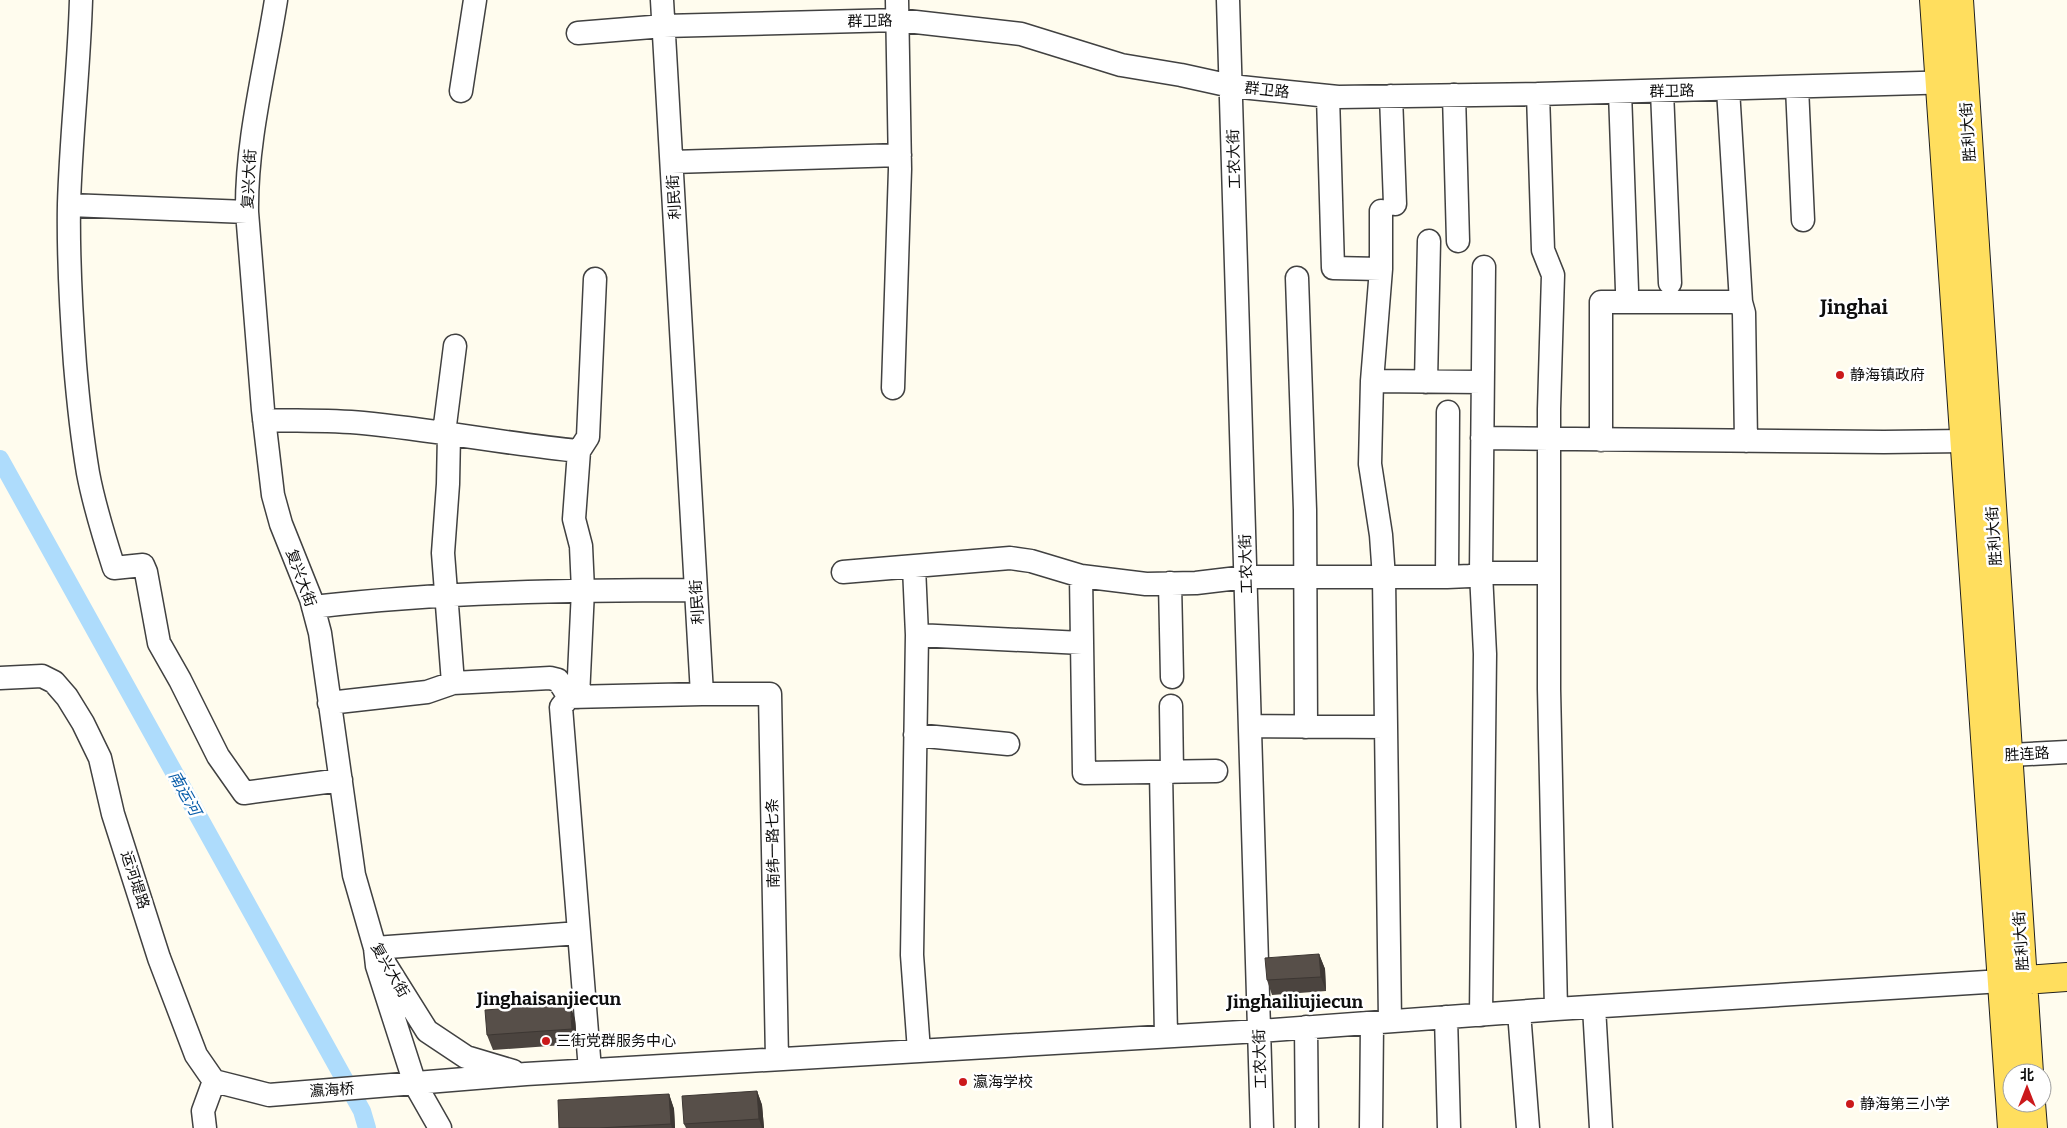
<svg xmlns="http://www.w3.org/2000/svg" width="2067" height="1128" font-family="Bitter,'Noto Sans SC',serif">
<style>
.lines{fill:none;stroke-linecap:round;stroke-linejoin:round}
.canal{stroke:#aedcfc;stroke-width:18}
.minor-casing{stroke:#414141;stroke-width:25}
.major-casing{stroke:#1f1f1f;stroke-width:30}
.minor{stroke:#fff;stroke-width:22}
.major{stroke:#ffde5e;stroke-width:28}
.wall{fill:#4b443f}
.shaded-wall{fill:#3d3733}
.building{fill:#574f49;stroke:#3d3733}
.poi-dot{fill:#cb191b;stroke:#fff;stroke-width:2}
.labels{text-anchor:middle;dominant-baseline:central;stroke-width:5;stroke-linejoin:round;paint-order:stroke}
.street-label{font-size:15px;fill:#0e0e0e;stroke:#fff}
.poi-label{font-size:15px;fill:#0e0e0e;stroke:#fff;text-anchor:start}
.water-label{font-size:16px;font-style:italic;fill:#0b5fab;stroke:#fff}
.quarter-label{font-size:18px;font-weight:bold;fill:#0e0e0e;stroke:#fff}
.district-label{font-size:20px;font-weight:bold;fill:#0e0e0e;stroke:#fff}
</style>
<rect width="100%" height="100%" fill="#fffcee"/>
<g class="lines">
<path class="canal" d="M0,459l362,652 5,17"/>
<defs>
<path id="minor" d="M81,0c-2,68 -10,136 -12,204 -1,54 2,106 6,160 3,36 7,73 13,109 6,32 16,64 26,95l29,-3 3,7 13,71 21,37 38,76 26,37 97,-13
M276,0c-11,70 -30,141 -29,212l16,198 10,85 8,29 30,75 9,34 34,242 21,73 52,83 39,26 47,14
M1228,0l34,1128
M578,33l86,-7 234,-6 123,14 100,31 60,10 50,11 107,11 200,-3 418,-12
M1797,87l6,133
M1728,89l13,213 3,11 2,128
M461,91l14,-91
M1662,91l8,192
M1620,92l7,198
M1538,94l5,156 10,25 -4,134v280l7,320
M1454,95l4,146
M1328,96l5,172 48,1
M1391,96l4,108
M672,162l228,-7
M69,205l178,7
M1381,211v58l-9,112 -2,83 11,71 3,43 6,443
M1297,278l8,232 1,217
M1372,381l110,1
M1426,382l3,-141
M893,388l7,-219 -3,-169
M264,420c33,1 67,0 99,3 73,7 144,21 216,28
M444,433l11,-87
M449,434l-1,50 -5,69 10,130
M1482,438l402,4 81,-1
M1601,440v-138h140
M914,567l3,68 -5,320 7,96
M843,572l167,-14 21,3 50,15 65,8 50,-1 50,-6h201l23,-1 11,-3h68
M1081,576l3,197 132,-2
M1447,577l1,-165
M1170,583l2,94
M313,607c127,-15 255,-17 383,-17
M917,635l165,8
M0,678l42,-2 12,6 13,15 16,26 17,35 13,56 46,144 37,97 18,26 55,14 257,-21 733,-43 297,-22 462,-29
M702,694h68l7,365
M578,697l5,-107 -2,-44 -7,-27 5,-68 9,-14 7,-158
M329,703l98,-11 26,-9 97,-5 8,2 11,17
M1171,706l1,66
M1250,726l136,1
M915,735l93,9
M1992,756l75,-4
M1161,772l5,264
M1594,1007l7,121
M1519,1012l9,116
M1481,1015l4,-361 -4,-81 3,-306
M1446,1017l3,111
M1306,1027l1,101
M590,1070l-29,-363 8,-10 133,-3 -40,-694
M205,1128l-2,-17 11,-30
M440,1128l-25,-44 -38,-118 -2,-18 204,-15
M1371,1128l1,-105"/>
<path id="major" d="M1934,0l78,1128
M1959,0l70,1073
M2024,980l43,-3
M2031,1103l2,25"/>
</defs>
<use href="#minor" class="minor-casing"/>
<use href="#major" class="major-casing"/>
<use href="#minor" class="minor"/>
<use href="#major" class="major"/>
</g>
<path class="wall" d="M1319,954l6,15 1,22 -54,4 -5,-15z
M575,1019l2,25 -84,6 -6,-15z
M757,1091l5,14 2,23h-78l-2,-4z
M669,1094l5,15 1,19h-116z"/>
<path class="shaded-wall" d="M1319,954l6,15 1,22 -5,-14z
M570,1004l5,15 2,25 -5,-15z
M757,1091l5,14 2,23h-2l-3,-9z
M669,1094l5,15 1,19h-3l-1,-4z"/>
<path class="building" d="M1319,954l2,23 -54,3 -2,-22z
M570,1004l2,25 -85,6 -2,-25z
M757,1091l2,28 -75,5 -2,-28z
M669,1094l2,30 -72,4h-40l-1,-28z"/>
<g class="poi-dot">
<circle cx="1840" cy="375" r="5"/>
<circle cx="546" cy="1041" r="5"/>
<circle cx="963" cy="1082" r="5"/>
<circle cx="1850" cy="1104" r="5"/>
</g>
<g class="labels">
<g class="street-label">
<text transform="translate(870 21) rotate(-1)">群卫路</text>
<text transform="translate(1267 90) rotate(6)">群卫路</text>
<text transform="translate(1672 91) rotate(-1)">群卫路</text>
<text transform="translate(1968 132) rotate(-94)">胜利大街</text>
<text transform="translate(1234 159) rotate(-92)">工农大街</text>
<text transform="translate(249 179) rotate(-87)">复兴大街</text>
<text transform="translate(674 197) rotate(-93)">利民街</text>
<text transform="translate(1994 536) rotate(-94)">胜利大街</text>
<text transform="translate(1246 564) rotate(-92)">工农大街</text>
<text transform="translate(301 578) rotate(70)">复兴大街</text>
<text transform="translate(697 602) rotate(-93)">利民街</text>
<text transform="translate(2027 754) rotate(-3)">胜连路</text>
<text transform="translate(773 843) rotate(-91)">南纬一路七条</text>
<text transform="translate(135 880) rotate(72)">运河堤路</text>
<text transform="translate(2021 941) rotate(-94)">胜利大街</text>
<text transform="translate(390 970) rotate(60)">复兴大街</text>
<text transform="translate(1260 1059) rotate(-92)">工农大街</text>
<text transform="translate(332 1090) rotate(-4)">瀛海桥</text>
</g>
<g class="poi-label">
<text x="1850" y="375">静海镇政府</text>
<text x="556" y="1041">三街党群服务中心</text>
<text x="973" y="1082">瀛海学校</text>
<text x="1860" y="1104">静海第三小学</text>
</g>
<g class="water-label">
<text transform="translate(185 793) rotate(61)">南运河</text>
</g>
<g class="quarter-label">
<text x="549" y="999">Jinghaisanjiecun</text>
<text x="1295" y="1002">Jinghailiujiecun</text>
</g>
<g class="district-label">
<text x="1854" y="307">Jinghai</text>
</g>
</g>
<g transform="translate(2027 1088)"><circle r="24" fill="#ffffff" stroke="#9f9f9f"/>
<path d="M0-4L9 19L0 12L-9 19Z" fill="#cb191b"/>
<text y="-8" font-size="14" font-weight="bold" text-anchor="middle" fill="#0e0e0e">北</text>
</g>
</svg>
